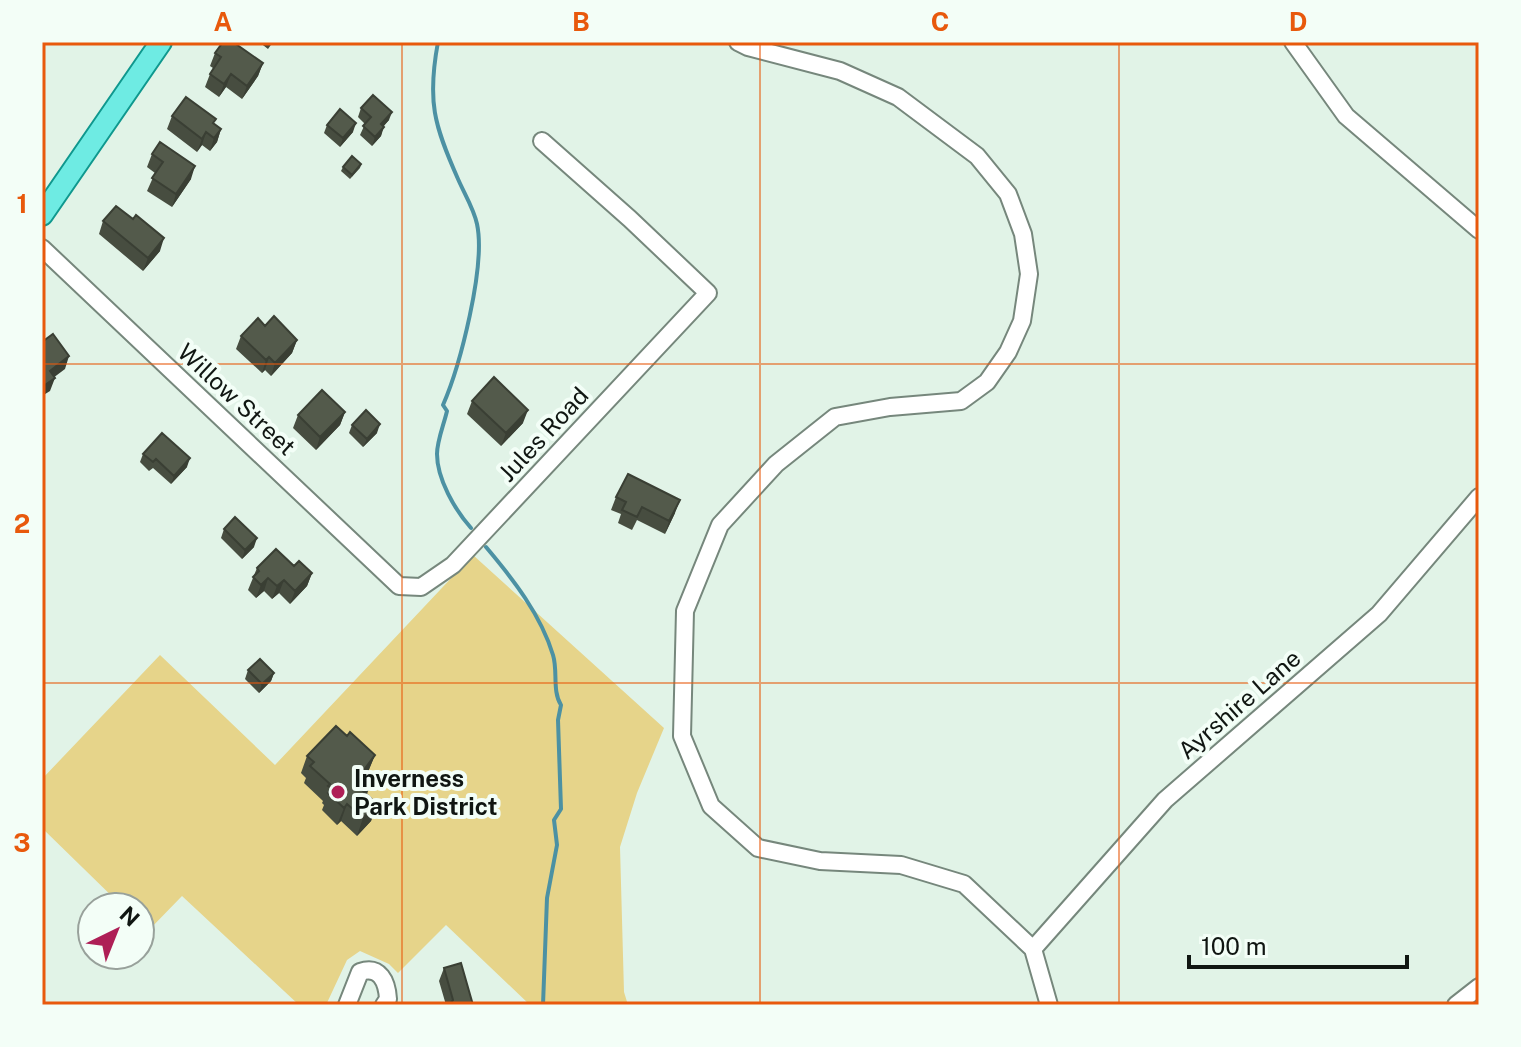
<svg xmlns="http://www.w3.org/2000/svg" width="1521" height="1047" font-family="'Public Sans',sans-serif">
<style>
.green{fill:#e6d48a}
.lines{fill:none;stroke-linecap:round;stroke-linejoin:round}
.stream{stroke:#4c91a3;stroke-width:4}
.minor-casing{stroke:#76877c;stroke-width:20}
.major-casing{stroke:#0f988e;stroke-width:24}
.minor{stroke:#fff;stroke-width:16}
.major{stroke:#6eebe3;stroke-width:20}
.wall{fill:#474d40}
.shaded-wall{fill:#3a3f34}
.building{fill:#535a4b;stroke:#3a3f34;stroke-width:2}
.grid{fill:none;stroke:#e8590c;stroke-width:2;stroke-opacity:0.55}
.poi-dot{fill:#ae1f56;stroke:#f3fef7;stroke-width:3}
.labels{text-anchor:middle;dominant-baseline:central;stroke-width:8;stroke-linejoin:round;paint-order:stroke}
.street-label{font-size:24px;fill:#101612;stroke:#f3fef7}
.poi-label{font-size:24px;font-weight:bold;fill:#101612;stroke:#f3fef7;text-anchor:start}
.neatline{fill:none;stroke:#e8590c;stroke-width:3}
.grid-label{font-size:26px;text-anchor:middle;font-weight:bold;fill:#e8590c}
</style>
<rect width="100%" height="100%" fill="#e1f3e7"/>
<path class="green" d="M473,555l191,173 -27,65 -17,54 4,145 4,13h-98l-84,-80 -48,48 -9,-9 -29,-13 -13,9 -21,45h-27l-117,-109 -34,35 -8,-7v-17h-17l-81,-79v-49l118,-124 115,110z"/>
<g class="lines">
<path class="stream" d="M438,42c-11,59 -4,83 20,137 6,14 16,30 19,45 9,42 -17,142 -34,181l4,6c-3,13 -10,30 -10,43 0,25 18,56 34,74
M486,547c27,32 55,68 67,108 5,16 -1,36 8,50l-3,15 3,89 -7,11 3,25 -10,53 -4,107"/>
<defs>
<path id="minor" d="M738,42l10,5 92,24 58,26 79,59 31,38 15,40 6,40 -7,47 -14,31 -21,30 -26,19 -71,6 -55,10 -59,47 -56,61 -35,86 -3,125 29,70 47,42 62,13 81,4 63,19 69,65 16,56
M1293,42l53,74 133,114
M42,248l357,338 22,1 32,-22 255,-272 -78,-74 -88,-78
M1033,949l132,-149 214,-186 100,-117
M347,1005l13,-33c20,-7 27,10 28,27l-4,6
M1456,1005l23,-18"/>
<path id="major" d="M42,215l119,-173"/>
</defs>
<use href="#minor" class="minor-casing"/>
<use href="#major" class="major-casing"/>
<use href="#minor" class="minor"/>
<use href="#major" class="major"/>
</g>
<path class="wall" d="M259,42h14l-5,7z
M215,53l48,10 -5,13 -16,23 -16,-12 -7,10 -14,-10 5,-13 3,-6 -3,-2z
M361,108l28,12 -6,6 -2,10 -9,10 -12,-11 5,-11 -7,-7z
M172,116l42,8 7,5 -4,13 -7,9 -8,-6 -5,7 -30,-23z
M327,125l26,7 -13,15 -16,-14z
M152,154l39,25 -19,28 -25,-16 8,-18 -8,-6z
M361,164l-1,4 -10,11 -9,-8 2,-4z
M103,221l57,30 -17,20 -44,-37z
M265,326l32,14 -5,13 -21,23 -6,-6 -3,3 -26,-24 5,-13z
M472,401l51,22 -22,23 -34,-32z
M345,412l-5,13 -24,25 -23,-22 5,-13z
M352,425l25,8 -14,14 -14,-14z
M143,454l44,13 -16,17 -18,-16 -4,3 -9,-9z
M616,497l59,16 -10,21 -28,-14 -5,10 -14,-7 3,-9 -10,-4z
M224,529l30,18 -12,12 -21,-21z
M294,566l18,7 -5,13 -17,18 -11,-11 -7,6 -8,-8 -8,7 -8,-8 9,-22z
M248,670l26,3 -3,8 -12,12 -14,-14z
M347,736l28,19 -8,19 5,5 -5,15 10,10 -6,17 -14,15 -16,-15 -4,4 -15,-15 2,-5 -2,-2 1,-2 -19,-18 2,-5 -5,-5 6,-17z
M444,968l29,37h-27l-7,-24z"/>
<path class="shaded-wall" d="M263,63l-5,13 -16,23 5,-13z
M231,74l-5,13 -7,10 5,-13z
M392,112l-3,8 -11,13 3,-9z
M356,123l-3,9 -13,15 3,-9z
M384,127l-3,9 -9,10 3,-9z
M221,129l-4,13 -7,9 4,-13z
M206,132l-4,13 -5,7 5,-13z
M195,166l-4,13 -19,28 4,-13z
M164,238l-4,13 -17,20 5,-13z
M297,340l-5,13 -21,23 4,-13z
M69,356l-4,13 -20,15 5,-13z
M269,357l-4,13 -3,3 4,-13z
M55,378l-5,13 -8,5v-9z
M528,410l-5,13 -22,23 5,-13z
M345,412l-5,13 -24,25 4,-13z
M380,424l-3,9 -14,14 4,-8z
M190,458l-3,9 -16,17 3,-8z
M680,500l-5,13 -10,21 4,-13z
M257,538l-3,9 -12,12 3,-9z
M312,573l-5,13 -17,18 5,-13z
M268,578l-4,13 -8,7 5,-13z
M284,580l-5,13 -7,6 5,-13z
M274,673l-3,8 -12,12 3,-9z
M375,755l-7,17 -11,16 6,-17z
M372,779l-6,17 -4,-6z
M347,804l-6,17 -4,4 7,-17z
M377,804l-6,17 -14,15 6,-18z"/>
<path class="building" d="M223,42h10l30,21 -16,23 -16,-12 -7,10 -14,-10 11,-17 -6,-4z
M373,95l19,17 -11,12 3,3 -9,10 -12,-11 8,-9 -10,-9z
M186,97l30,22 -3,4 8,6 -7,9 -8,-6 -4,7 -30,-23z
M340,109l16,14 -13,15 -16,-13z
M160,142l35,24 -19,28 -24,-16 11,-16 -11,-8z
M352,156l9,8 -9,11 -9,-8z
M116,206l17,13 3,-4 28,23 -16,20 -45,-37z
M274,316l23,24 -22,23 -6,-6 -3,3 -25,-24 17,-18 7,8z
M53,334l16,22 -19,15 5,7 -13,9v-45z
M494,377l34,33 -22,23 -34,-32z
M322,390l23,22 -25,25 -22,-22z
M366,410l14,14 -13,15 -15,-14z
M162,433l28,25 -16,18 -18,-17 -3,3 -10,-8z
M628,474l52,26 -11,21 -27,-14 -5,10 -15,-7 4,-8 -10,-5z
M235,517l22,21 -12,12 -21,-21z
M276,549l18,17 5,-5 13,12 -17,18 -11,-11 -7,6 -9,-8 -7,7 -8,-8 6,-6 -2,-3z
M260,659l14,14 -12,11 -14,-14z
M336,726l11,10 3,-4 25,23 -12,16 9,8 -10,11 15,14 -14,14 -16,-14 -3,4 -16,-15 4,-4 -4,-3 2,-2 -20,-18 4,-4 -7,-6z
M461,963l12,42h-24l4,-5 -9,-32z"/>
<path class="grid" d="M402,42v963M760,42v963M1119,42v963M42,364h1437M42,683h1437"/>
<circle class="poi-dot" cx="338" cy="792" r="8"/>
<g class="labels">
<g class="street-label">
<text transform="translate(237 399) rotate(43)">Willow Street</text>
<text transform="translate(543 434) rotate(-47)">Jules Road</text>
<text transform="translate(1239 704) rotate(-41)">Ayrshire Lane</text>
</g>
<g class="poi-label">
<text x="354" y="778">Inverness<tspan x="354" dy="28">Park District</tspan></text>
</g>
</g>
<rect width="1521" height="1047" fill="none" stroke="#f3fef7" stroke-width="88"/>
<g transform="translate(116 931) rotate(43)"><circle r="38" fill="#f3fef7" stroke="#98a19b" stroke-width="2"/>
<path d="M0-6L14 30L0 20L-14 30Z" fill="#ae1f56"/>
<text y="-12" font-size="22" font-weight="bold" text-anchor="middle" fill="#101612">N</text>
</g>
<path d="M1189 955v12h218v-12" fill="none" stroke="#101612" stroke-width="4"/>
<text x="1201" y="955" font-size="24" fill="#101612" stroke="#f3fef7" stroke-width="6" paint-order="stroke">100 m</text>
<rect x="44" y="44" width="1433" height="959" class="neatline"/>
<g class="grid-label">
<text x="223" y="31">A</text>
<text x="581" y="31">B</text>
<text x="940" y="31">C</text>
<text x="1298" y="31">D</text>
<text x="22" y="213">1</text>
<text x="22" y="533">2</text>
<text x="22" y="852">3</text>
</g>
</svg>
